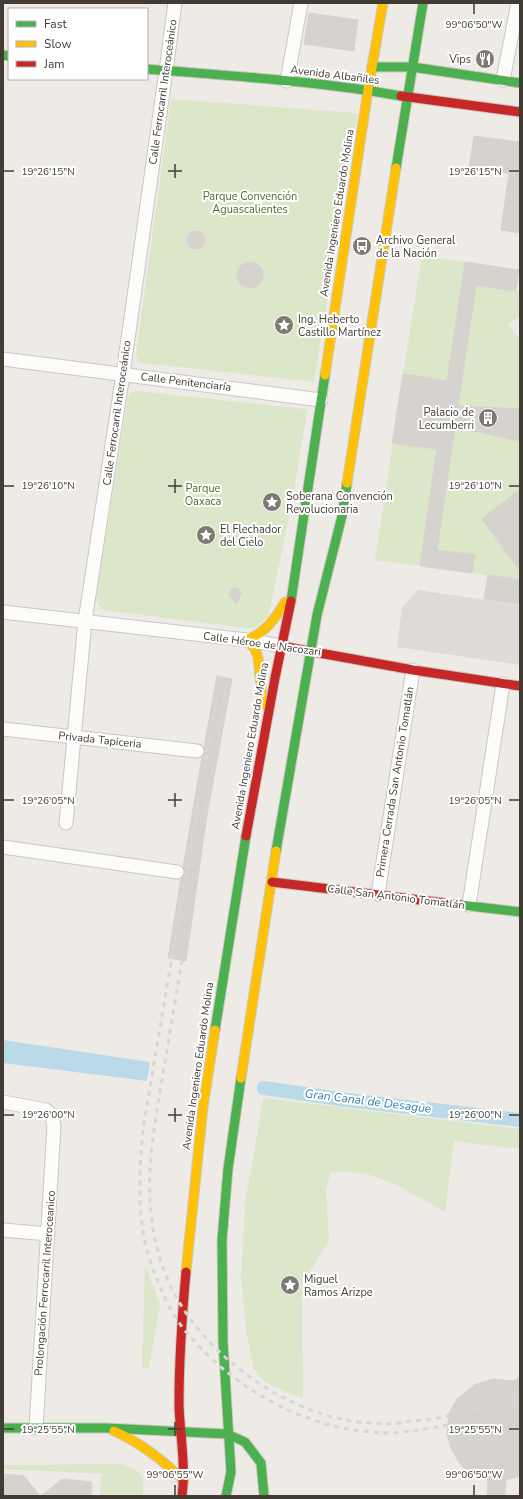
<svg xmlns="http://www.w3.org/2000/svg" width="523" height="1499" font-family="'Nunito Sans',sans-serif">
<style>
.green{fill:#dce6c9}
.parking{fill:#dddad7}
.water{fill:#bad9e9}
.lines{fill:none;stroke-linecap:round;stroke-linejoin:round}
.canal{stroke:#bad9e9;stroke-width:14}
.building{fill:#d6d2ce;stroke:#d6d2cd}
.street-casing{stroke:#cac7c3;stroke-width:15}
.fast-casing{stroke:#ccc8bf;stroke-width:11}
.slow-casing{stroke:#ccc8bf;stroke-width:11}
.jam-casing{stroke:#ccc8bf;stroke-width:11}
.street{stroke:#fcfcfb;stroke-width:13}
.fast{stroke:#4caf50;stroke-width:9}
.slow{stroke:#ffc107;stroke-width:9}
.jam{stroke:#c62828;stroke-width:9}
.rail{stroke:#d8d7d7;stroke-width:3;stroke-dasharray:5 5;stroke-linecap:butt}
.ticks{fill:none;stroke:#423c35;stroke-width:1.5}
.labels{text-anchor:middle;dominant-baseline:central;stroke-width:4;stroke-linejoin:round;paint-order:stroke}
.poi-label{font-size:11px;fill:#423c35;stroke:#fff;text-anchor:start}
.street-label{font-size:11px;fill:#423c35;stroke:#fff}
.park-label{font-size:11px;fill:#4a6f2d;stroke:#fff}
.water-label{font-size:12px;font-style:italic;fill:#377da5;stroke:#fff}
.ticks-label{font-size:10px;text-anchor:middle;fill:#423c35;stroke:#fff;stroke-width:4;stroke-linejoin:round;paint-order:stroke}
</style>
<rect width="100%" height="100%" fill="#eeebe7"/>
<path class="green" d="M171,99l187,14 -44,269 -172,-19 -4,-3 -2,-5z
M422,255l43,7 -18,119 -44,-7z
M476,285l44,6v25l-12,8 12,16v69l-62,-3z
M136,391l169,18 2,2 -17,102 -20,95 -2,9 -15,12 -149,-19 -7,-7 -1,-5 32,-202 3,-4z
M455,427l65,14v48l-38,30 38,52v9l-48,-7 3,-18 -38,-5z
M393,443l44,6 -17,117 -45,-6z
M263,1098l257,31v20l-66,-8 -9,71 -48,-27 -30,-11 -36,-3 -5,19 3,51 -27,43 1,114 -12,-4 -26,-12 -12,-15 -7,-38 -5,-49 4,-79 6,-30z
M145,1265l15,39 -11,64h-7z
M121,1464l13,5 9,8v19h-43l2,-22 -99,-5v-4z"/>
<path class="parking" d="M418,590l102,15v60l-123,-18 5,-39z"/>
<path class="water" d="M3,1040l147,22 -3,19 -144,-18z"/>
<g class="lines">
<path class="canal" d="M264,1088l83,12 173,20"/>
</g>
<path class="building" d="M309,13l49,7 -4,31 -50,-7z
M474,136l46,6v91l-19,-3 8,-57 -40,-5z
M187 240a9 9 0 1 1 18 0a9 9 0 1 1-18 0Z
M465,262l54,8 -3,21 -40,-6 -18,121 62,3v32l-65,-14 -18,123 38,5 -3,18 -52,-7 17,-117 -45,-6 11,-69 44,7z
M237 275a13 13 0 1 1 26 0a13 13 0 1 1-26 0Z
M520,489v82l-38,-52z
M488,575l32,5v24l-36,-5z
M237,588l4,5 -4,11 -8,-9 2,-6z
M217,676l15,3 -25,136 -21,146 -18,-3 13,-80 4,-4 -2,-7 19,-110 3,-5 -1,-5z
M520,1378v98l-14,4 -1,16h-18l1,-16 -13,-5 -12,-8 -5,-6 -7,-13 -4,-14 2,-21 9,-15 16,-13 19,-6 20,2z
M3,1474l21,2 16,20h-37z
M62,1479l30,3 -1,14h-50z"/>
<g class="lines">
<defs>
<path id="street" d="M503,80l15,-77
M287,81l14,-78
M3,359l318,41
M3,612l244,28 34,6
M3,729l194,22
M66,823l19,-202 38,-247 43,-303 9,-68
M3,847l174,25
M378,894l35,-224
M469,905l34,-221
M3,1102l43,8 6,6 2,10 -18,302
M3,1230l45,4"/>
<path id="fast" d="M3,55l6,1
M372,67h40l108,16
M147,69c85,7 170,12 254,27
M396,168l27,-165
M291,601l34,-226
M276,851l41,-236 25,-99 5,-33
M461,905l59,7
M215,1030l31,-194
M3,1428h103l121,6 18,8 16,21 3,33
M226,1496l5,-24 -8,-130 -1,-102 6,-71 13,-91"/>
<path id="slow" d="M325,375l43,-285 15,-87
M347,483l49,-315
M263,704l-5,-46 -3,-9 -8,-9c19,-8 28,-21 38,-38
M241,1078l35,-227
M186,1272l17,-165 12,-77
M114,1431c27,12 49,29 70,50"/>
<path id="jam" d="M401,96l119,16
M281,646l132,24 107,16
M246,836l29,-158 16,-77
M272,882l189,23
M182,1496c4,-30 -2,-61 -3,-91 0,-45 3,-89 7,-133"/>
</defs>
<use href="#street" class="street-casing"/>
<use href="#fast" class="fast-casing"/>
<use href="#slow" class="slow-casing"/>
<use href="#jam" class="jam-casing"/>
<use href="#street" class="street"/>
<use href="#fast" class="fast"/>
<use href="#slow" class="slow"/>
<use href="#jam" class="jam"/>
<path class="rail" d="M221,677l-25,137 -53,315c-4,45 -7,94 9,137 8,23 19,48 35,67 50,59 123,99 202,100 7,0 14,-1 21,-2 37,-4 76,-13 110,-30
M204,815l25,-137
M182,960c-7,44 -15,88 -22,132 -6,36 -12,74 -10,110 2,32 10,65 25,93 34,62 106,114 176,126 11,2 24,2 37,3 8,0 17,-2 25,-3 38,-3 73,-13 107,-29"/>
</g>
<path class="ticks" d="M474,4v10M175,164v14M4,171h10M168,171h14M509,171h10M175,479v14M4,486h10M168,486h14M509,486h10M175,793v14M4,800h10M168,800h14M509,800h10M175,1108v14M4,1115h10M168,1115h14M509,1115h10M175,1422v14M4,1429h10M168,1429h14M509,1429h10M175,1485v10M474,1485v10"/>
<defs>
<symbol id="restaurant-disc" viewBox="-11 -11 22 22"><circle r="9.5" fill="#7e7973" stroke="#fff"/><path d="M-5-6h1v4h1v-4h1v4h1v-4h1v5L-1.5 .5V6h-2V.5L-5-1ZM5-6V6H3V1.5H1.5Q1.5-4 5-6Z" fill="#fff"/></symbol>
<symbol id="bus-disc" viewBox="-11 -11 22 22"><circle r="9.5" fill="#7e7973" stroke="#fff"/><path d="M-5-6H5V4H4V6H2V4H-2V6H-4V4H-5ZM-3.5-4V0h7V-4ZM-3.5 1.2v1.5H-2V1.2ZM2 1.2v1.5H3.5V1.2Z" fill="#fff"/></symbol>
<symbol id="sight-disc" viewBox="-11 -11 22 22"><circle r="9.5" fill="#7e7973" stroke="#fff"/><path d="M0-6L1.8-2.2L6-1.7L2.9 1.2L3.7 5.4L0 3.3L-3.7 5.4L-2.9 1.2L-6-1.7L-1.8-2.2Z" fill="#fff"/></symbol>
<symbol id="building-disc" viewBox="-11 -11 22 22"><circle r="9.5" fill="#7e7973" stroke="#fff"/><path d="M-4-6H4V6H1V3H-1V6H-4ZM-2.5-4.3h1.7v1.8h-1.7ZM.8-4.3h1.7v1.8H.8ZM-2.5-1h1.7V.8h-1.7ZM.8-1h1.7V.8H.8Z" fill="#fff"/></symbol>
</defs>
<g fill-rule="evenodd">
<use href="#restaurant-disc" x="474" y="48" width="22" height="22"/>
<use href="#bus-disc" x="351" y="235" width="22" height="22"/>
<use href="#sight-disc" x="273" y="314" width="22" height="22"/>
<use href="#building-disc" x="477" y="407" width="22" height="22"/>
<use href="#sight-disc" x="261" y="491" width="22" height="22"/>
<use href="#sight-disc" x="195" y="524" width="22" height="22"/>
<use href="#sight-disc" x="279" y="1274" width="22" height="22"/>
</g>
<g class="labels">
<g class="poi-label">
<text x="471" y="59" text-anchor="end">Vips</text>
<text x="376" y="240">Archivo General<tspan x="376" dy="13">de la Nación</tspan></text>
<text x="298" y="319">Ing. Heberto<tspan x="298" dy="13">Castillo Martínez</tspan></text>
<text x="474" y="412" text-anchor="end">Palacio de<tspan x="474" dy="13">Lecumberri</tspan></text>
<text x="286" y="496">Soberana Convención<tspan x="286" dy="13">Revolucionaria</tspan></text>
<text x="220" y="529">El Flechador<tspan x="220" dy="13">del Cielo</tspan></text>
<text x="304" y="1279">Miguel<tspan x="304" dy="13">Ramos Arizpe</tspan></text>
</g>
<g class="street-label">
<text transform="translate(335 75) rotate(7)">Avenida Albañiles</text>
<text transform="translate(163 92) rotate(-82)">Calle Ferrocarril Interoceánico</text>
<text transform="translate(337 213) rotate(-81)">Avenida Ingeniero Eduardo Molina</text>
<text transform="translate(186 382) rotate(7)">Calle Penitenciaría</text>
<text transform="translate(117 413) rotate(-82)">Calle Ferrocarril Interoceánico</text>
<text transform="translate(262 644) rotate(8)">Calle Héroe de Nacozari</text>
<text transform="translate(100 740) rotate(6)">Privada Tapiceria</text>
<text transform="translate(250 746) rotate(-80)">Avenida Ingeniero Eduardo Molina</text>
<text transform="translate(395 782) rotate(-81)">Primera Cerrada San Antonio Tomatlán</text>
<text transform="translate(396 897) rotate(7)">Calle San Antonio Tomatlán</text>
<text transform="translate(198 1066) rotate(-82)">Avenida Ingeniero Eduardo Molina</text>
<text transform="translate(45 1283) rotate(-86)">Prolongación Ferrocarril Interoceanico</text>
</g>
<g class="park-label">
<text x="250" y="196">Parque Convención<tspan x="250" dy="13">Aguascalientes</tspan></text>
<text x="203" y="488">Parque<tspan x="203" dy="13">Oaxaca</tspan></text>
</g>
<g class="water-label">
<text transform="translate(368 1101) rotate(7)">Gran Canal de Desagüe</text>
</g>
</g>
<g class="ticks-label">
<text x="474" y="28">99°06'50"W</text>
<text x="48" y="175">19°26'15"N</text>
<text x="475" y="175">19°26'15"N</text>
<text x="48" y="489">19°26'10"N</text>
<text x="475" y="489">19°26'10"N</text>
<text x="48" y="804">19°26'05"N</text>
<text x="475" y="804">19°26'05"N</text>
<text x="48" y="1118">19°26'00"N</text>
<text x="475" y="1118">19°26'00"N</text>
<text x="48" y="1433">19°25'55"N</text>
<text x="475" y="1433">19°25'55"N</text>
<text x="175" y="1478">99°06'55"W</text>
<text x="474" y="1478">99°06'50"W</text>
</g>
<rect width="523" height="1499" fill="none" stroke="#423c35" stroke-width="8"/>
<rect x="8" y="8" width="140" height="72" fill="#ffffff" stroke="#b3b1ae"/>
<rect x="16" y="21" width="20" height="6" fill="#4caf50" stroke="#b3b1ae"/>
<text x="44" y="28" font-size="12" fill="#423c35">Fast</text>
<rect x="16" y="41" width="20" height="6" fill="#ffc107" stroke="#b3b1ae"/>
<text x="44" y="48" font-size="12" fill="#423c35">Slow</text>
<rect x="16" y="61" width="20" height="6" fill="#c62828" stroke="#b3b1ae"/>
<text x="44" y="68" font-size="12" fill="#423c35">Jam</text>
</svg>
